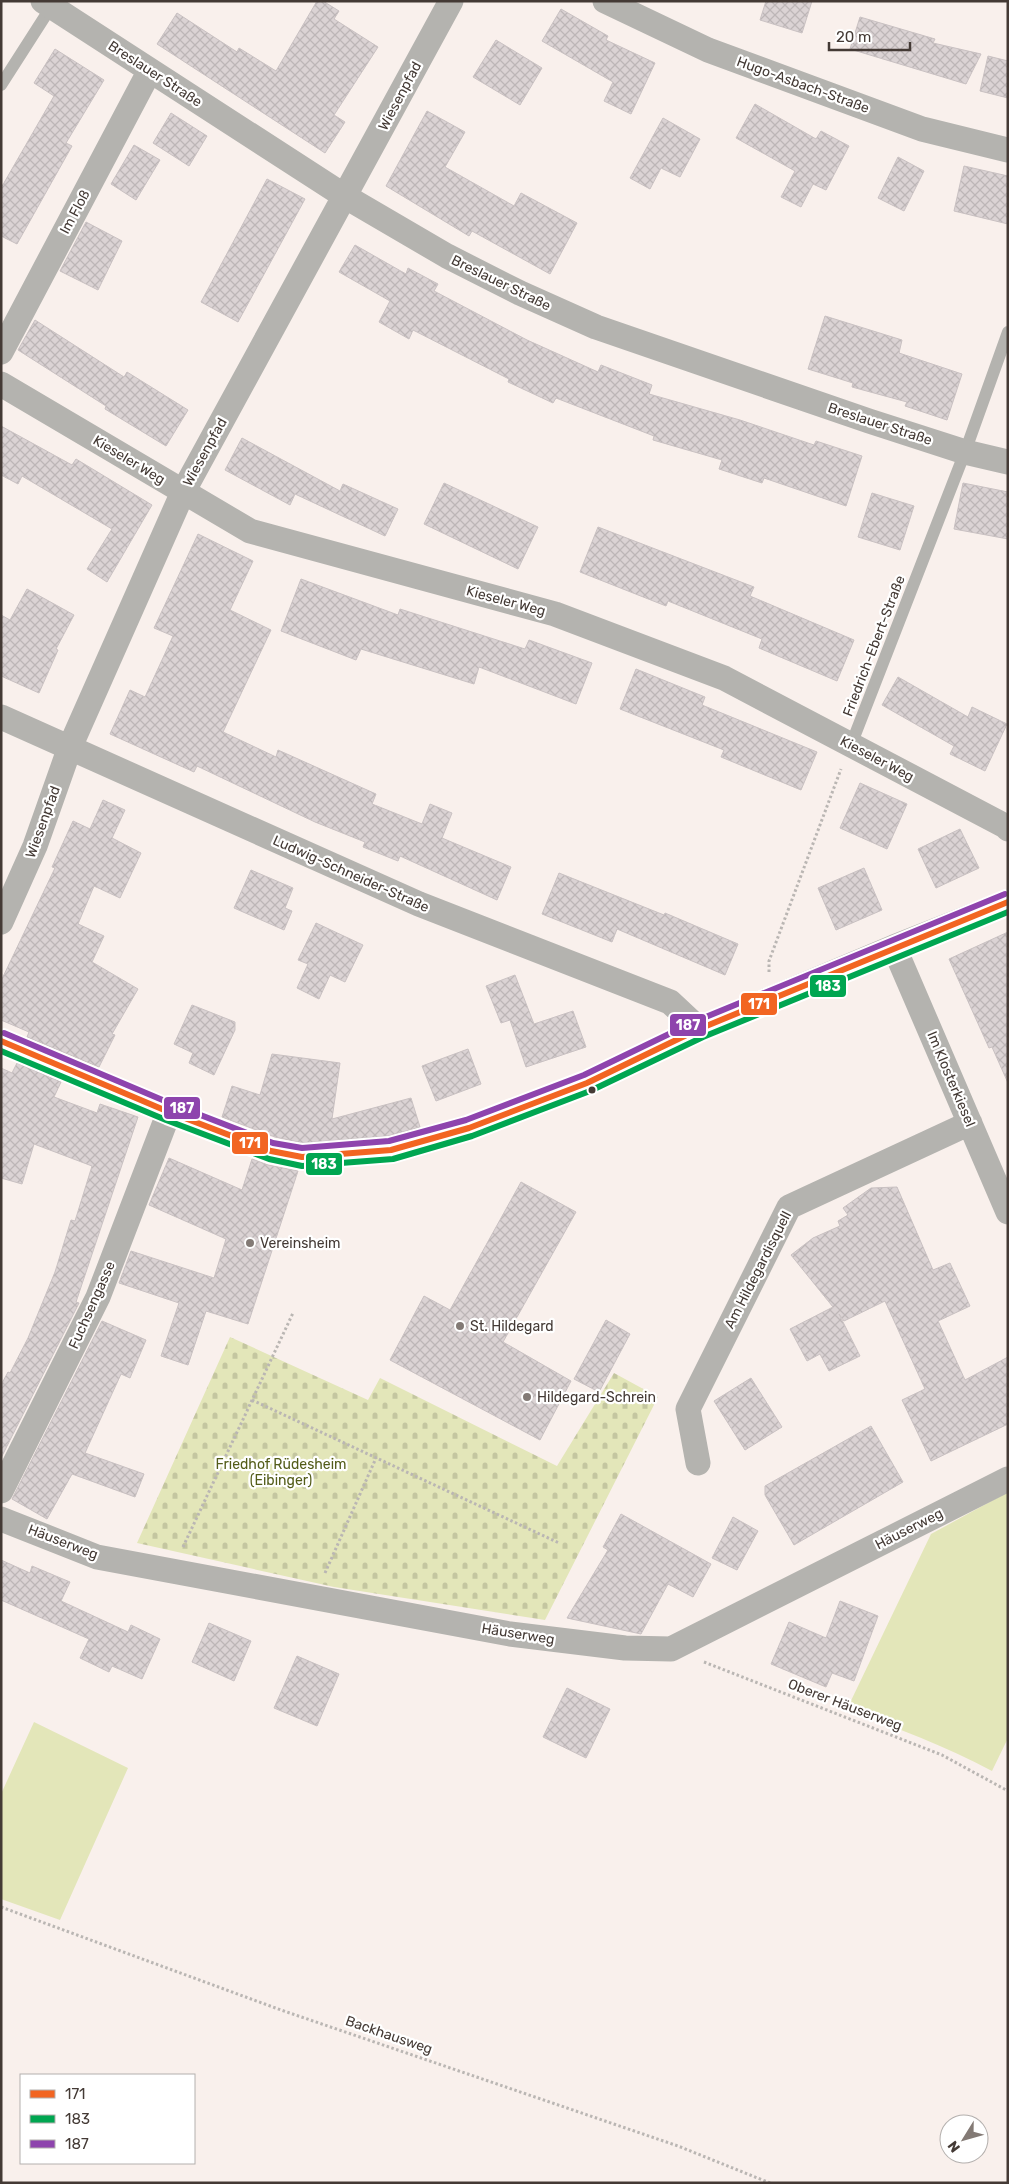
<svg xmlns="http://www.w3.org/2000/svg" width="1009" height="2184" font-family="Rubik,sans-serif">
<style>
.green{fill:#e3e6b9}
.cemetery{fill:url(#cemetery-stones)}
.building{fill:url(#building-cross-hatch);stroke:#c9c1c2}
.lines{fill:none;stroke-linecap:round;stroke-linejoin:round}
.path{stroke:#bab6b3;stroke-width:3;stroke-dasharray:2.5 2.5;stroke-linecap:butt}
.lane{stroke:#b4b3af;stroke-width:12}
.street{stroke:#b4b3af;stroke-width:25}
.bus-1-casing{stroke:#fff;stroke-width:10}
.bus-2-casing{stroke:#fff;stroke-width:10}
.bus-3-casing{stroke:#fff;stroke-width:10}
.bus-1{stroke:#f26522;stroke-width:6}
.bus-2{stroke:#00a651;stroke-width:6}
.bus-3{stroke:#8e44ad;stroke-width:6}
.bus-dot{fill:#443a35;stroke:#fff;stroke-width:2}
.poi-dot{fill:#837a75;stroke:#fff;stroke-width:2}
.labels{text-anchor:middle;dominant-baseline:central;stroke-width:4.5;stroke-linejoin:round;paint-order:stroke}
.street-label{font-size:14px;fill:#443a35;stroke:#fff}
.poi-label{font-size:14px;fill:#443a35;stroke:#fff;text-anchor:start}
.park-label{font-size:14px;fill:#535c19;stroke:#fff}
.line-badge{stroke:#fff;stroke-width:2}
.badge-label{font-size:14px;text-anchor:middle;font-weight:bold;fill:#fff}
</style>
<defs>
<pattern id="cemetery-stones" width="16" height="16" patternUnits="userSpaceOnUse" patternTransform="scale(1.25)"><rect width="16" height="16" fill="#e3e6b9"/><path d="M2 7V4a2 2 0 0 1 4 0v3zM10 15v-3a2 2 0 0 1 4 0v3z" fill="#c4c6a0"/></pattern>
<pattern id="building-cross-hatch" width="8" height="8" patternUnits="userSpaceOnUse" patternTransform="scale(1.25)"><rect width="8" height="8" fill="#dbd3d4"/><path d="M0 0l8 8M0 8l8-8" fill="none" stroke="#bdb6b7"/></pattern>
</defs>
<rect width="100%" height="100%" fill="#f9f0ec"/>
<path class="green" d="M1008,1492v246l-16,33c-46,-25 -96,-43 -145,-62l84,-175z
M34,1722l94,46 -68,152 -59,-21v-105z"/>
<path class="cemetery" d="M230,1337l138,63 12,-22 177,88 57,-93 44,24 -113,223 -211,-33 -197,-44z"/>
<path class="building" d="M317,1h6l16,10 -5,8 44,28 -44,68 11,7 -20,31 -168,-109 20,-31 60,39 2,-4 37,23z
M766,1h46l-10,32 -42,-13z
M561,9l47,27 -2,4 49,23 -24,51 -27,-13 9,-19 -71,-41z
M860,17l75,22 -2,4 48,11 -15,30 -116,-35z
M496,40l46,28 -22,37 -47,-28z
M55,49l49,31 -38,63 6,3 -55,98 -16,-8v-48l53,-92 -20,-13z
M988,56l20,5v37l-28,-7z
M755,104l61,35 5,-8 28,15 -23,44 -13,-6 -12,23 -20,-10 14,-26 -59,-33z
M427,111l38,21 -20,35 69,39 7,-13 56,30 -27,51 -78,-43 -3,5 -83,-50z
M171,113l36,23 -18,30 -36,-23z
M663,118l37,21 -20,38 -19,-9 -11,21 -20,-11z
M134,145l26,15 -24,40 -25,-16z
M898,157l26,14 -20,40 -26,-13z
M964,166l44,10v48l-54,-13z
M267,179l38,20 -67,123 -37,-20z
M86,222l36,19 -24,49 -38,-19z
M355,245l51,29 2,-6 30,16 -4,7 93,49 71,32 3,-7 51,20 -3,9 91,26 74,25 2,-4 46,15 -16,50 -82,-28 -2,5 -43,-14 3,-9 -69,-20 1,-4 -98,-38 -3,5 -45,-21 1,-3 -96,-49 -4,9 -30,-17 11,-21 -51,-29z
M825,316l77,24 -3,13 63,21 -15,46 -42,-14 2,-4 -55,-15 1,-4 -45,-14z
M35,320l89,57 3,-5 61,38 -22,36 -61,-37 1,-3 -88,-56z
M1,426l71,39 4,-6 76,46 -45,77 -20,-13 25,-40 -90,-53 -4,8 -17,-9z
M242,438l98,53 3,-7 55,25 -13,27 -90,-42 -5,11 -65,-35z
M444,483l94,44 -20,42 -94,-45z
M963,483l45,9v47l-54,-10z
M872,493l42,13 -14,44 -42,-13z
M598,527l156,60 -4,9 104,44 -17,41 -78,-33 3,-9 -94,-38 -2,5 -86,-34z
M198,534l55,27 -23,49 41,20 -48,102 53,25 2,-7 98,44 -4,10 50,20 8,-20 22,9 -10,25 69,29 -14,33 -97,-44 -2,5 -35,-14 2,-5 -50,-20 -118,-56 -3,6 -84,-38 20,-44 15,7 28,-61 -19,-8z
M301,579l97,36 2,-6 125,40 4,-9 63,23 -16,41 -97,-37 -5,17 -113,-35 -5,11 -75,-29z
M27,589l47,26 -18,34 2,1 -19,43 -38,-17v-61l9,5z
M636,669l69,28 -3,8 115,47 -16,38 -80,-33 3,-7 -104,-41z
M898,677l70,40 4,-10 35,17 -22,47 -35,-17 4,-8 -72,-41z
M860,783l47,21 -20,45 -47,-21z
M103,800l22,10 -13,28 29,15 -21,45 -26,-12 -16,38 26,12 -12,26 46,27 -26,45 3,1 -16,32 -72,-30 2,-5 -28,-12v-39l54,-113 -3,-1 21,-46 17,8z
M960,829l19,39 -43,20 -18,-39z
M864,868l18,42 -46,20 -18,-42z
M251,870l42,18 -8,20 7,3 -8,19 -50,-22z
M559,873l105,42 1,-2 73,31 -13,31 -108,-46 -5,13 -70,-28z
M316,923l47,22 -18,37 -15,-7 -11,24 -22,-11 11,-24 -10,-4z
M1008,932v151l-16,-36 -3,1 -40,-89z
M515,975l19,49 39,-13 13,36 -60,20 -16,-47 -9,3 -15,-37z
M192,1005l43,17v8l-21,45 -25,-12 4,-10 -19,-9z
M468,1049l13,35 -45,17 -14,-35z
M272,1054l68,9 -8,56 79,-21 9,29 -32,9 -85,7 -28,-6 -53,-20 10,-31 28,9z
M17,1063l44,19 -7,15 43,16 3,-9 38,13 -62,185 3,1 -78,155v-73l7,-13 2,1 18,-35 27,-66 16,-52 4,1 17,-55 -58,-22 -12,40 -21,-6v-110l11,5z
M169,1158l73,32 10,-31 16,6 30,6 -50,153 -42,-13 -18,54 -27,-9 18,-53 -60,-20 12,-32 83,27 12,-39 -77,-34z
M521,1182l55,30 -73,130 68,39 -31,59 -150,-80 34,-64 26,14z
M897,1187l36,83 17,-7 20,43 -32,15 27,59 43,-23v67l-77,37 -29,-61 23,-11 -40,-88 -41,20 -5,-7 21,42 -31,15 -9,-17 -13,7 -17,-32 43,-22 -42,-52 22,-17 27,-12 -2,-5 10,-6 -5,-7 28,-20z
M606,1320l24,14 -31,58 -25,-13z
M102,1321l44,19 -16,38 -9,-4 -36,79 59,21 -9,23 -63,-23 -25,45 -35,-20z
M751,1378l31,49 -37,23 -31,-49z
M871,1426l32,56 -109,63 -29,-50v-9z
M621,1514l90,50 -18,33 -25,-13 -27,50 -74,-16 41,-68 -5,-3z
M733,1517l25,14 -21,39 -25,-12z
M1,1560l29,13 2,-7 38,16 -9,19 67,31 3,-7 29,14 -18,40 -30,-13 -3,6 -29,-14 9,-19 -88,-39z
M840,1601l38,15 -24,65 -22,-8 -6,14 -55,-23 18,-42 37,16z
M209,1623l42,18 -17,40 -42,-19z
M297,1656l42,18 -22,52 -43,-18z
M567,1688l43,21 -24,49 -43,-21z"/>
<g class="lines">
<path class="path" d="M769,972v-11l72,-192
M252,1400l307,143
M183,1547l110,-234
M325,1573l51,-115
M704,1662l238,93 66,36
M1,1907l280,103 397,136 92,37"/>
<path class="lane" d="M1,85l50,-78
M851,745l114,-293 43,-120"/>
<path class="street" d="M43,1l303,196 101,59 73,37 76,34 273,94 96,31 43,10
M605,1l103,49 214,79 86,21
M1,352l148,-280
M1,384l249,147 305,83 169,64 281,148 3,3
M1,717l418,187 251,98 29,27
M1,922l34,-76 35,-99 113,-255 268,-491
M894,947l114,265
M1,1041l168,71 102,39 31,6 89,-7 78,-22 118,-45 112,-54 195,-82 114,-45
M698,1463l-10,-54 101,-202 181,-84
M1,1491l97,-194 71,-185
M1,1519l96,38 413,77 115,14 46,1 337,-170"/>
<defs>
<path id="bus-1" d="M1,1041l168,71 102,39 31,6 89,-7 78,-22 118,-45 112,-54 309,-127"/>
<path id="bus-2" d="M1,1051l165,69 103,39 33,7 91,-7 79,-23 118,-45 113,-54 305,-125"/>
<path id="bus-3" d="M4,1033l168,71 101,39 29,5 87,-7 77,-21 118,-45 112,-54 309,-127"/>
</defs>
<use href="#bus-1" class="bus-1-casing"/>
<use href="#bus-2" class="bus-2-casing"/>
<use href="#bus-3" class="bus-3-casing"/>
<use href="#bus-1" class="bus-1"/>
<use href="#bus-2" class="bus-2"/>
<use href="#bus-3" class="bus-3"/>
</g>
<circle class="bus-dot" cx="592" cy="1090" r="4.5"/>
<g class="poi-dot">
<circle cx="250" cy="1243" r="5"/>
<circle cx="460" cy="1326" r="5"/>
<circle cx="527" cy="1397" r="5"/>
</g>
<g class="labels">
<g class="street-label">
<text transform="translate(155 74) rotate(33)">Breslauer Straße</text>
<text transform="translate(803 85) rotate(20)">Hugo-Asbach-Straße</text>
<text transform="translate(400 96) rotate(-62)">Wiesenpfad</text>
<text transform="translate(75 212) rotate(-62)">Im Floß</text>
<text transform="translate(501 283) rotate(26)">Breslauer Straße</text>
<text transform="translate(880 424) rotate(18)">Breslauer Straße</text>
<text transform="translate(205 452) rotate(-61)">Wiesenpfad</text>
<text transform="translate(129 460) rotate(31)">Kieseler Weg</text>
<text transform="translate(506 601) rotate(15)">Kieseler Weg</text>
<text transform="translate(874 646) rotate(-69)">Friedrich-Ebert-Straße</text>
<text transform="translate(877 759) rotate(28)">Kieseler Weg</text>
<text transform="translate(43 822) rotate(-70)">Wiesenpfad</text>
<text transform="translate(351 874) rotate(24)">Ludwig-Schneider-Straße</text>
<text transform="translate(951 1079) rotate(67)">Im Klosterkiesel</text>
<text transform="translate(758 1270) rotate(-63)">Am Hildegardisquell</text>
<text transform="translate(92 1305) rotate(-66)">Fuchsengasse</text>
<text transform="translate(909 1529) rotate(-27)">Häuserweg</text>
<text transform="translate(63 1542) rotate(21)">Häuserweg</text>
<text transform="translate(518 1634) rotate(9)">Häuserweg</text>
<text transform="translate(845 1705) rotate(21)">Oberer Häuserweg</text>
<text transform="translate(389 2035) rotate(19)">Backhausweg</text>
</g>
<g class="poi-label">
<text x="260" y="1243">Vereinsheim</text>
<text x="470" y="1326">St. Hildegard</text>
<text x="537" y="1397">Hildegard-Schrein</text>
</g>
<g class="park-label">
<text x="281" y="1464">Friedhof Rüdesheim<tspan x="281" dy="16">(Eibinger)</tspan></text>
</g>
</g>
<g class="line-badge">
<rect x="809" y="974" width="38" height="24" rx="5" fill="#00a651"/>
<rect x="740" y="992" width="38" height="24" rx="5" fill="#f26522"/>
<rect x="669" y="1013" width="38" height="24" rx="5" fill="#8e44ad"/>
<rect x="163" y="1096" width="38" height="24" rx="5" fill="#8e44ad"/>
<rect x="231" y="1131" width="38" height="24" rx="5" fill="#f26522"/>
<rect x="305" y="1152" width="38" height="24" rx="5" fill="#00a651"/>
</g>
<g class="badge-label">
<text x="828" y="991">183</text>
<text x="759" y="1009">171</text>
<text x="688" y="1030">187</text>
<text x="182" y="1113">187</text>
<text x="250" y="1148">171</text>
<text x="324" y="1169">183</text>
</g>
<rect width="1009" height="2184" fill="none" stroke="#443a35" stroke-width="5"/>
<rect x="20" y="2074" width="175" height="90" fill="#ffffff" stroke="#b4b0ae"/>
<rect x="30" y="2090" width="25" height="8" fill="#f26522" stroke="#b4b0ae"/>
<text x="65" y="2099" font-size="15" fill="#443a35">171</text>
<rect x="30" y="2115" width="25" height="8" fill="#00a651" stroke="#b4b0ae"/>
<text x="65" y="2124" font-size="15" fill="#443a35">183</text>
<rect x="30" y="2140" width="25" height="8" fill="#8e44ad" stroke="#b4b0ae"/>
<text x="65" y="2149" font-size="15" fill="#443a35">187</text>
<g transform="translate(964 2139) rotate(233)"><circle r="24" fill="#ffffff" stroke="#b4b0ae"/>
<path d="M0-4L9 19L0 12L-9 19Z" fill="#837a75"/>
<text y="-8" font-size="14" font-weight="bold" text-anchor="middle" fill="#443a35">N</text>
</g>
<path d="M829 42v8h81v-8" fill="none" stroke="#443a35" stroke-width="2.5"/>
<text x="836" y="42" font-size="15" fill="#443a35" stroke="#ffffff" stroke-width="4" paint-order="stroke">20 m</text>
</svg>
